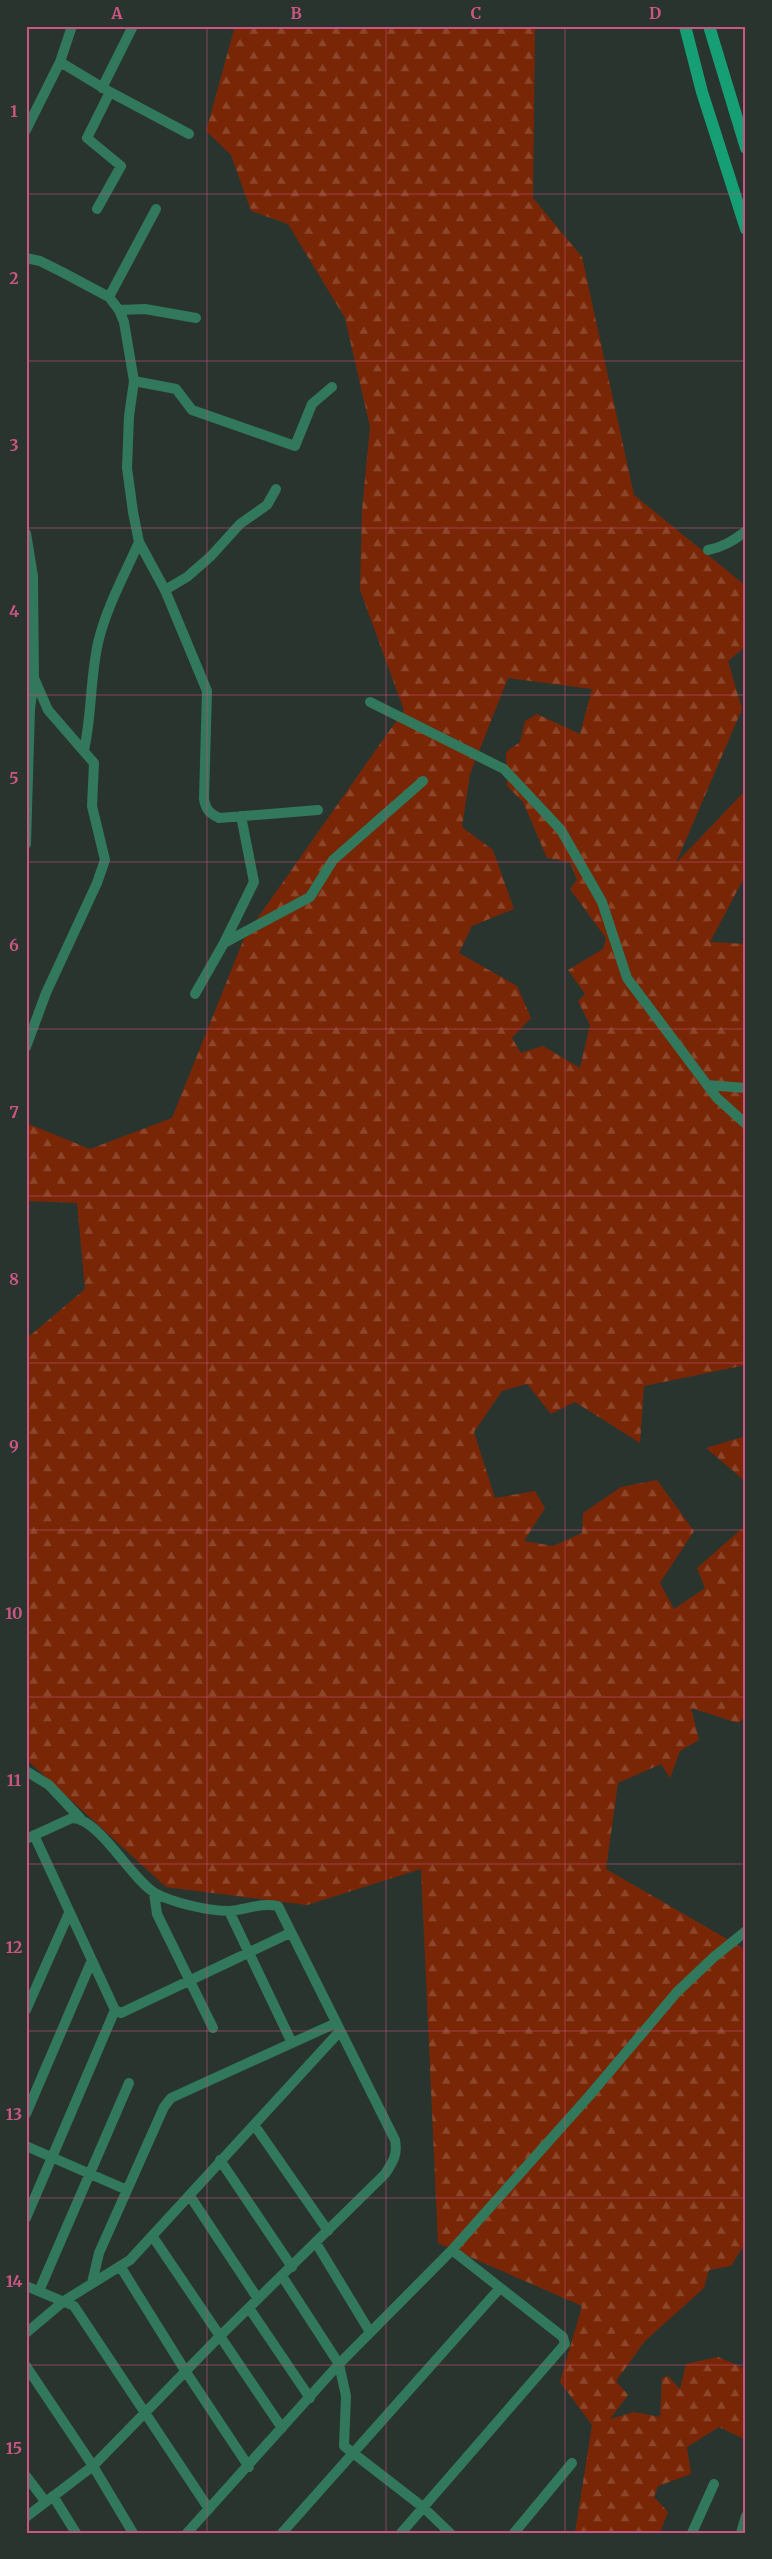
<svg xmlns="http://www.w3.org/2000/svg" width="772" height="2559" font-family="Merriweather,serif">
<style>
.forest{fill:url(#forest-firs);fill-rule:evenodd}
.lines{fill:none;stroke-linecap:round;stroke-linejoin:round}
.street{stroke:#31785c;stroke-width:10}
.secondary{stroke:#169f74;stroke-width:12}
.grid{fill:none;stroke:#cb5684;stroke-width:1;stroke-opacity:0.55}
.neatline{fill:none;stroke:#cb5684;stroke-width:2}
.grid-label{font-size:16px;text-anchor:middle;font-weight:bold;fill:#cb5684}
</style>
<defs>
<pattern id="forest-firs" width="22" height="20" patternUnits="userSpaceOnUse" patternTransform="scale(1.25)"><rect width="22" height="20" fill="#792606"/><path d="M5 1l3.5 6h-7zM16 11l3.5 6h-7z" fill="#8c462a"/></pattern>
</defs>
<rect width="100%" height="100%" fill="#2a342f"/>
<path class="forest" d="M235,26h300l-2,172 49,59 52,238 112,91v60l-18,15 14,48 -66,154 70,-73v84l-36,68 36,2v421l-102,21 -4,57 -65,-41 -24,12 -24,-30 -25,7 -28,41 21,66 40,-7 10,17 -21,33 29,5 29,-13 1,-20 38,-26 36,-7 37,51 -34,52 14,26 31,-21 -8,-20 49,-43v192l-8,6 -47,-15 8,32 -19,11 -10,27 -9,-14 -43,19 -12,86 140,81v292l-15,24 -22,4 -5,18 -59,53 -29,40 12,14 -18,24 24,-7 26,5 2,-39 6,-2 12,13 6,-25 32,-7 28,12v71l-27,-13 -32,20 4,27 -33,12 -4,11 14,15 -7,18 -6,3h-80l17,-108 -32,-43 22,-76 -144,-63 -17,-374 -114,36 -141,-18 -140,-128v-420l59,-50 -8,-86 -51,-2v-78l64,26 82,-31 73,-182 159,-226 -44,-120 2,-80 8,-83 -25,-109 -57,-94 -37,-13 -20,-56 -25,-24zM508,678l84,11 -12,45 -43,-20 -12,7 -5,21 -14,10 1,34 16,16 24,56 23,4 7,18 -7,9 36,49 -3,11 -35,21 17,24 -7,7 12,24 -10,43 -37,-22 -22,7 -9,-15 19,-20 -14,-32 -58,-33 13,-27 42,-17 -21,-59 -31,-23 8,-53z
M746,1436v46l-40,-34z"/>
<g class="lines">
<path class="street" d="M60,62l50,30 79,42
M102,88l31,-62
M26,130l34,-68 12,-36
M97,209l24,-43 -34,-28 23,-46
M26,258l14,3 22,11 47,25 10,13 5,12 10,59 -5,35 -2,52 6,44 6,30 26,48 42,101 -3,108c2,11 5,14 15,19l99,-8
M109,297l47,-88
M119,310l26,-1 51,9
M134,381l42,8 16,21 103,36 17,-42 20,-17
M26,533l7,43 1,102 -4,31 -4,135
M708,550c15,-3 25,-9 38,-19
M165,590l22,-13 24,-21 29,-32 27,-19 9,-16
M370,702l134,67 57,61 41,72 25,76 90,120 29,26
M84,750c8,-35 6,-72 14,-107 8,-35 27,-69 41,-101
M224,943l30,-61 -13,-66
M195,994l29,-51 86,-46 23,-37 90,-79
M26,1047l20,-54 51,-110 8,-23 -13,-54 2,-43 -46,-53 -14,-32
M707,1085l39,3
M26,1771l23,14 31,33
M34,1835l81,175 6,3 169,-80
M26,1839l46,-21c27,0 59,61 83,75 18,10 54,18 74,18 16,-1 32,-9 49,-5l117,234c3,14 -2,22 -10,34l-166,163 -126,129 -67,51
M154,1893l3,21 56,114
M229,1911l63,132
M26,2010l43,-97
M26,2114l66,-154
M255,2126l73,105
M26,2146l101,44
M220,2160l72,107
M190,2196l68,103
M26,2218l89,-208
M153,2237l129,191
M316,2243l54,89
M120,2266l66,106 63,95
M282,2276l57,88 7,32 -2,50 80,62 26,25
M92,2283l7,-30 65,-146 7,-9 165,-75
M26,2286l48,20 135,203
M39,2291l90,-208
M249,2308l61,90
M26,2333l38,-32 66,-41 210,-229
M26,2366l67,100 40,67
M26,2476l19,25
M53,2496l23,37
M187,2533l152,-169 113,-114 138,-155 87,-103 37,-35 32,-26
M282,2533l218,-245
M401,2533l164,-189 -2,-7 -111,-87
M514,2533l58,-70
M692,2533l22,-49
M741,2533l5,-17"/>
<path class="secondary" d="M685,26l17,66 44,137
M709,26l37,122"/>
</g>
<path class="grid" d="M207,26v2507M386,26v2507M565,26v2507M26,194h720M26,361h720M26,528h720M26,695h720M26,862h720M26,1029h720M26,1196h720M26,1363h720M26,1530h720M26,1697h720M26,1864h720M26,2031h720M26,2198h720M26,2365h720"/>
<rect width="772" height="2559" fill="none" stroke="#2a342f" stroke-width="55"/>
<rect x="28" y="28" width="716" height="2504" class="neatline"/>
<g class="grid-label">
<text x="117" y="19">A</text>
<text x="296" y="19">B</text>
<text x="476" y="19">C</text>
<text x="655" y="19">D</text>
<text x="14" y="117">1</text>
<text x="14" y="284">2</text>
<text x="14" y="451">3</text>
<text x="14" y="617">4</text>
<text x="14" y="784">5</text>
<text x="14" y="951">6</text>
<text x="14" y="1118">7</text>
<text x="14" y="1285">8</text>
<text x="14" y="1452">9</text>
<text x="14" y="1619">10</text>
<text x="14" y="1786">11</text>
<text x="14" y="1953">12</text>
<text x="14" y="2120">13</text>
<text x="14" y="2287">14</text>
<text x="14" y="2454">15</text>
</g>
</svg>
